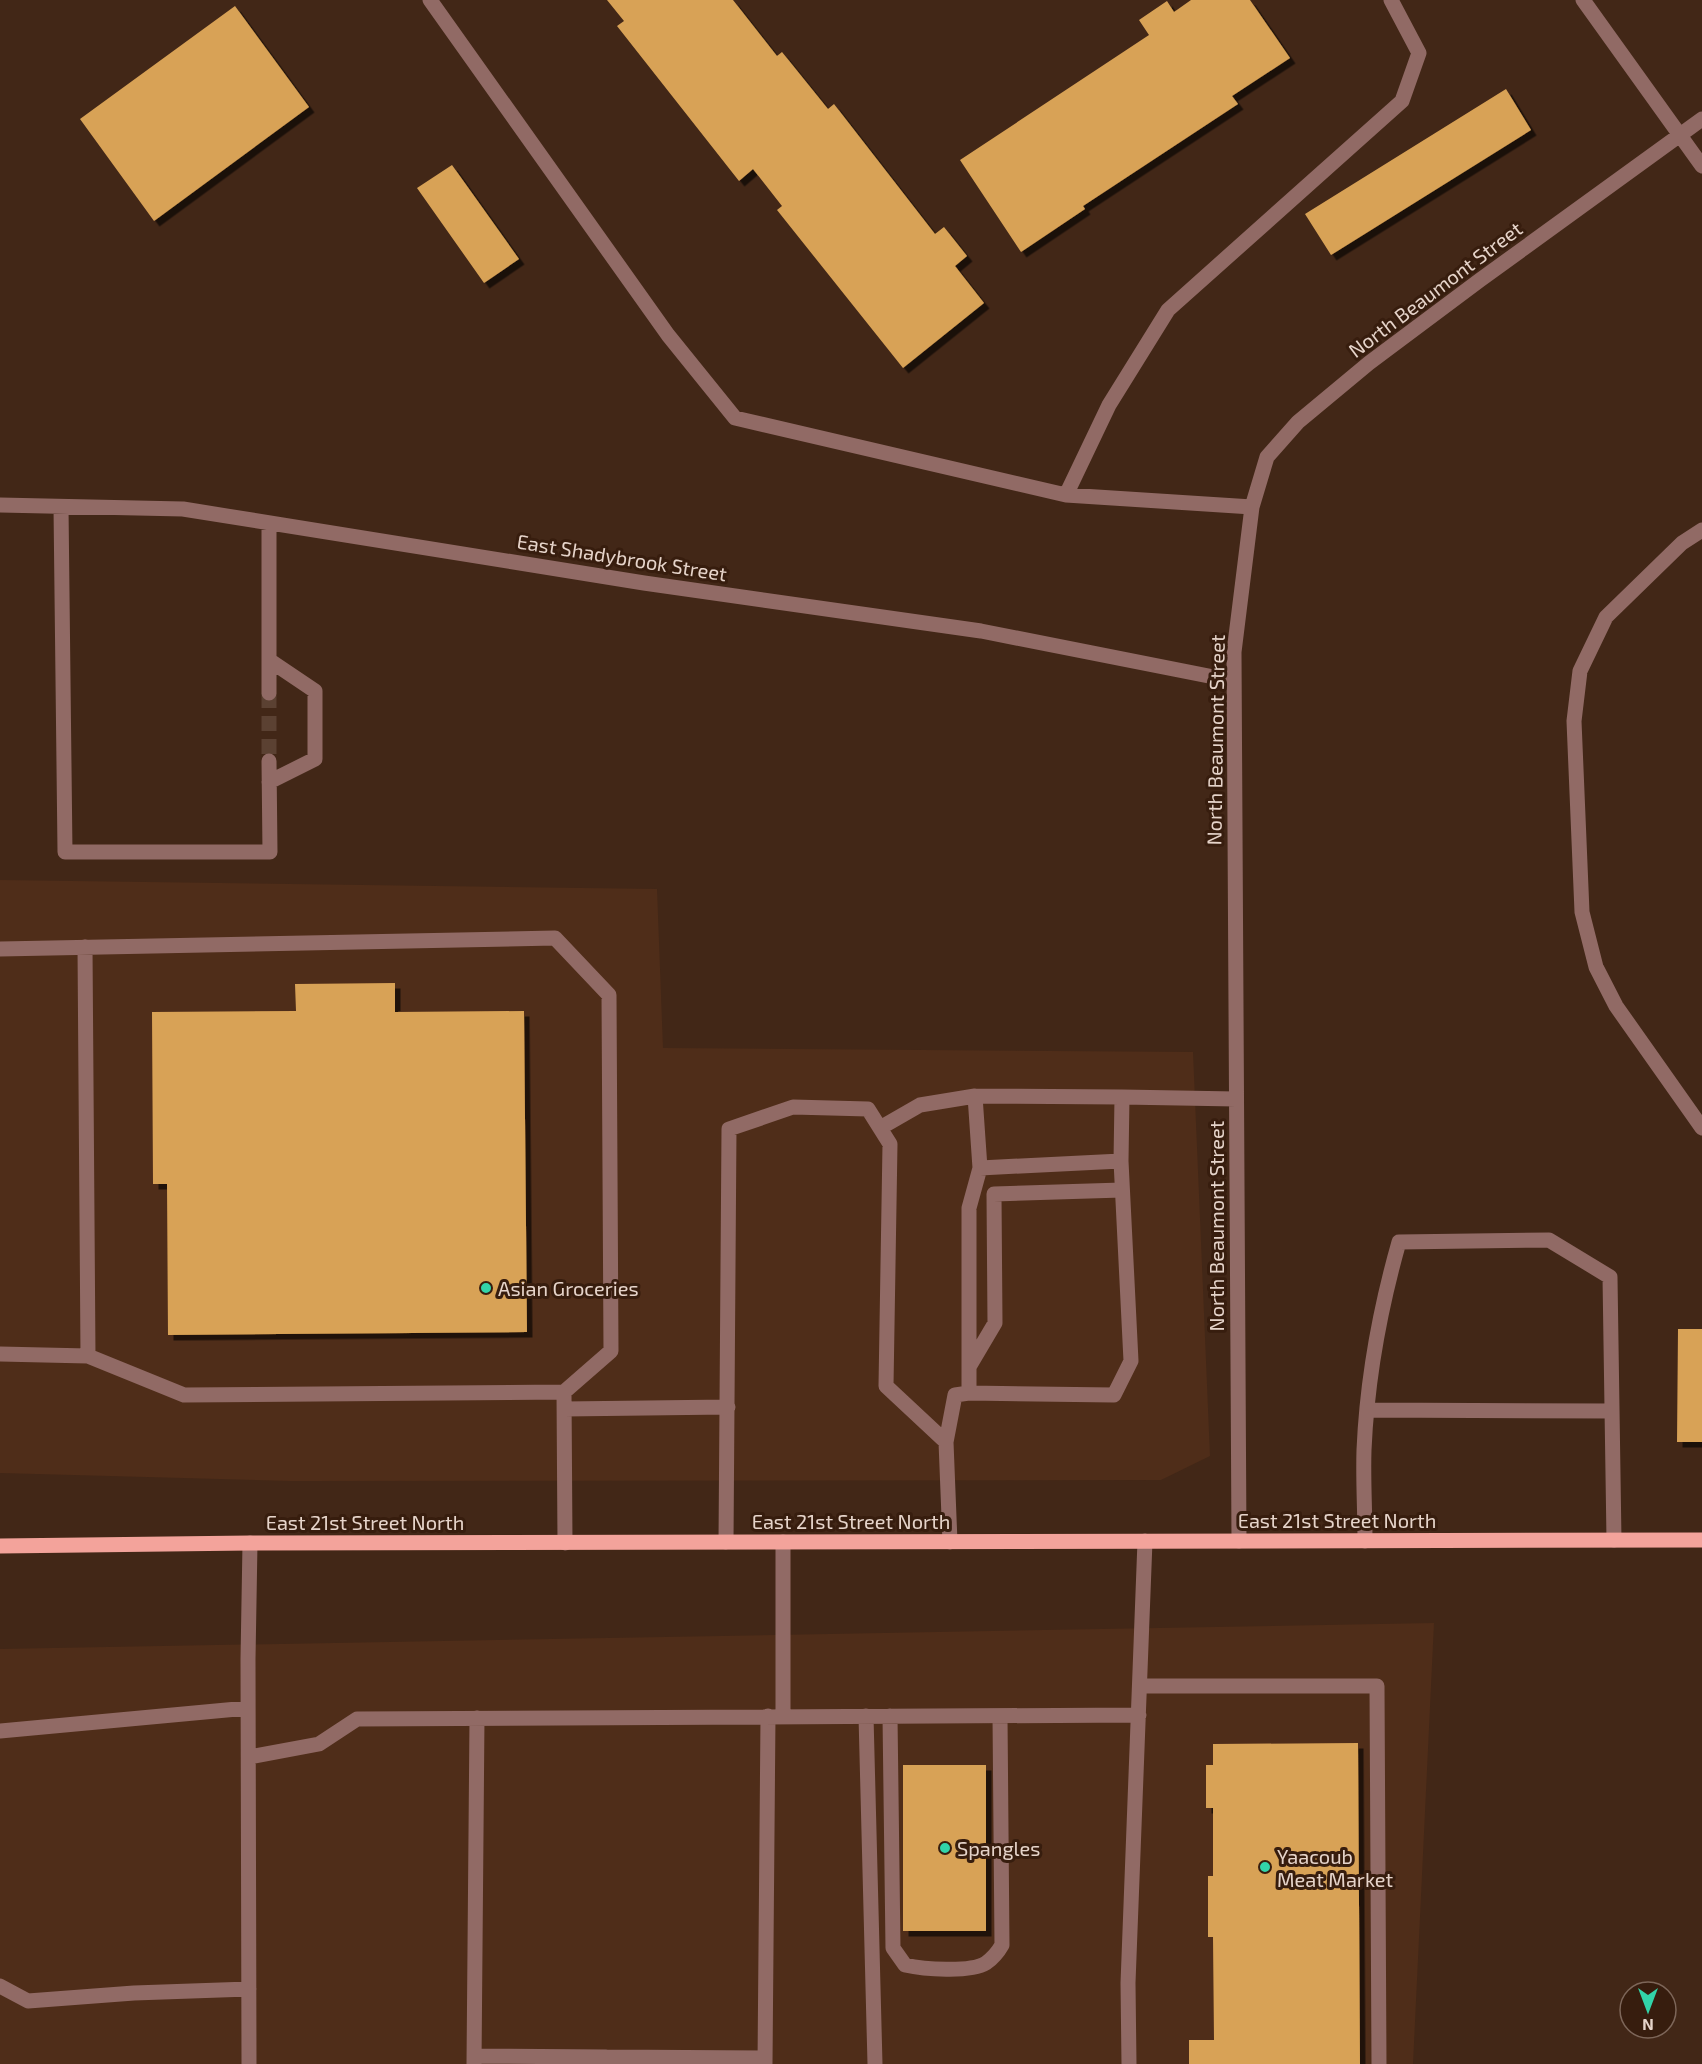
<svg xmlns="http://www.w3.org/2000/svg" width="1702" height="2064" font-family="'Exo 2',sans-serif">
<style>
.built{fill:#4f2d19}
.building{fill:#d8a256;filter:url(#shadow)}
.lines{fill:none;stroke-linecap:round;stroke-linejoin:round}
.minor-tunnel{stroke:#5b4132;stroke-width:15;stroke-dasharray:15 8;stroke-linecap:butt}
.minor{stroke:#916a65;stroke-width:15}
.major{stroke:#f3a39b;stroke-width:15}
.poi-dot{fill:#32d4a9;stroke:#371d0e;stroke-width:2}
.labels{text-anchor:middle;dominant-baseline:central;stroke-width:6;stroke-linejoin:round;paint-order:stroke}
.street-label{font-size:20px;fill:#e6d4ca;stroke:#371d0e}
.poi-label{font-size:20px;fill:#e6d4ca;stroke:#371d0e;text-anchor:start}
</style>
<defs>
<filter id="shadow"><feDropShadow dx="5.5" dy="5.5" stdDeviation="0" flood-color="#0009"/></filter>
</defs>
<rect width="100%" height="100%" fill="#422717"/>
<path class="built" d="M0,880l657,9 6,159 530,4 17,404 -49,24 -870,1 -291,-8z
M1434,1623l-21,441h-1413v-415z"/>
<path class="building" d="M607,0h126l44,56 5,-4 46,57 6,-5 101,130 9,-7 23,29 -12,10 29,37 -81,65 -126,-158 5,-4 -29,-37 -14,12 -122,-155 7,-5z
M1191,0h59l40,58 -58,38 6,8 -155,102 2,3 -64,43 -61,-92 189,-125 -10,-15 28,-19 7,11z
M235,6l74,101 -155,114 -74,-102z
M1506,89l25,41 -200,125 -26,-41z
M452,165l67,94 -35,24 -67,-95z
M395,983v29l129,-1 3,321 -359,3 -1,-151h-14l-1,-172 144,-1 -1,-27z
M1678,1329h24v113h-25z
M1358,1743l2,321h-171v-24h25l-1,-103h-5v-61h5v-68h-7v-43h7v-21z
M903,1765h83v166h-83z"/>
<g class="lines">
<path class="minor-tunnel" d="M269,693v68"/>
<path class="minor" d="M430,0l238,335 67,83 331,77 43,-90 59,-95 234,-209 17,-48 -28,-53
M1583,0l119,166
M1066,495l186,12
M0,505l183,4 461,74 337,48 253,50
M61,507l4,345h205l-1,-91
M269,523v170
M1702,530l-20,13 -76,74 -26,54 -6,50 8,191 14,55 20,39 86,122
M269,660l46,31v68l-46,23
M85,947l3,409
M0,949l555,-11 54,57 2,356 -47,41
M880,1128l40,-23 55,-9 147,1
M980,1168l141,-7
M0,1354l88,2 96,39 380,-3 1,151
M969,1367l26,-44 -1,-129 128,-4
M969,1393v-185l11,-40 -5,-72
M564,1409l164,-2
M1367,1410l245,1
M1239,1541l-5,-889 18,-145 15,-50 31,-35 71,-59 111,-83 222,-161
M1365,1541c0,-30 -2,-61 -1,-91 3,-70 16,-141 35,-208l150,-2 61,37 4,263
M726,1542l3,-413 64,-22 75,2 22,35 -4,242 60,56
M783,1542v174
M950,1542l-4,-100 9,-47 14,-2 145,2 17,-34 -10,-200 1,-64 114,2
M1140,1686h237l2,378
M866,1716l9,348
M890,1716l3,232 12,17c18,4 65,8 81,-2 7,-5 12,-11 16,-18l-2,-229
M0,1731l248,-23
M249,1757l70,-13 38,-25 782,-4
M0,1986l28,15 106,-8 115,-4
M474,2056l132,1v7
M606,2057l159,1
M249,2064l-1,-405 2,-116
M474,2064l3,-346
M765,2064l3,-348
M1129,2064l-1,-81 17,-442"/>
<path class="major" d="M0,1546l250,-3 1452,-3"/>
</g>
<g class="poi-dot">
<circle cx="486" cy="1288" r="6"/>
<circle cx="945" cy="1848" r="6"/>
<circle cx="1265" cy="1867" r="6"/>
</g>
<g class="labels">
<g class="street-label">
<text transform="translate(1435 289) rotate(-37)">North Beaumont Street</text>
<text transform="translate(622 557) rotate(9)">East Shadybrook Street</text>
<text transform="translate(1215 740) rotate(-89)">North Beaumont Street</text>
<text transform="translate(1216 1226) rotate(-90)">North Beaumont Street</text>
<text x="1337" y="1520">East 21st Street North</text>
<text x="851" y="1521">East 21st Street North</text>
<text x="365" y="1522">East 21st Street North</text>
</g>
<g class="poi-label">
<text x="498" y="1288">Asian Groceries</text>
<text x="957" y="1848">Spangles</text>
<text x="1277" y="1856">Yaacoub<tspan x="1277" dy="23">Meat Market</tspan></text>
</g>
</g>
<g transform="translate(1648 2010) rotate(180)"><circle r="28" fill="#371d0e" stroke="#7d6659" stroke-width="1.5"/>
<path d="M0-4.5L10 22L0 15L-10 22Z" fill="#32d4a9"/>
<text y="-9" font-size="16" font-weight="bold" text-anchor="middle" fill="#e6d4ca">N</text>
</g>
</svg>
